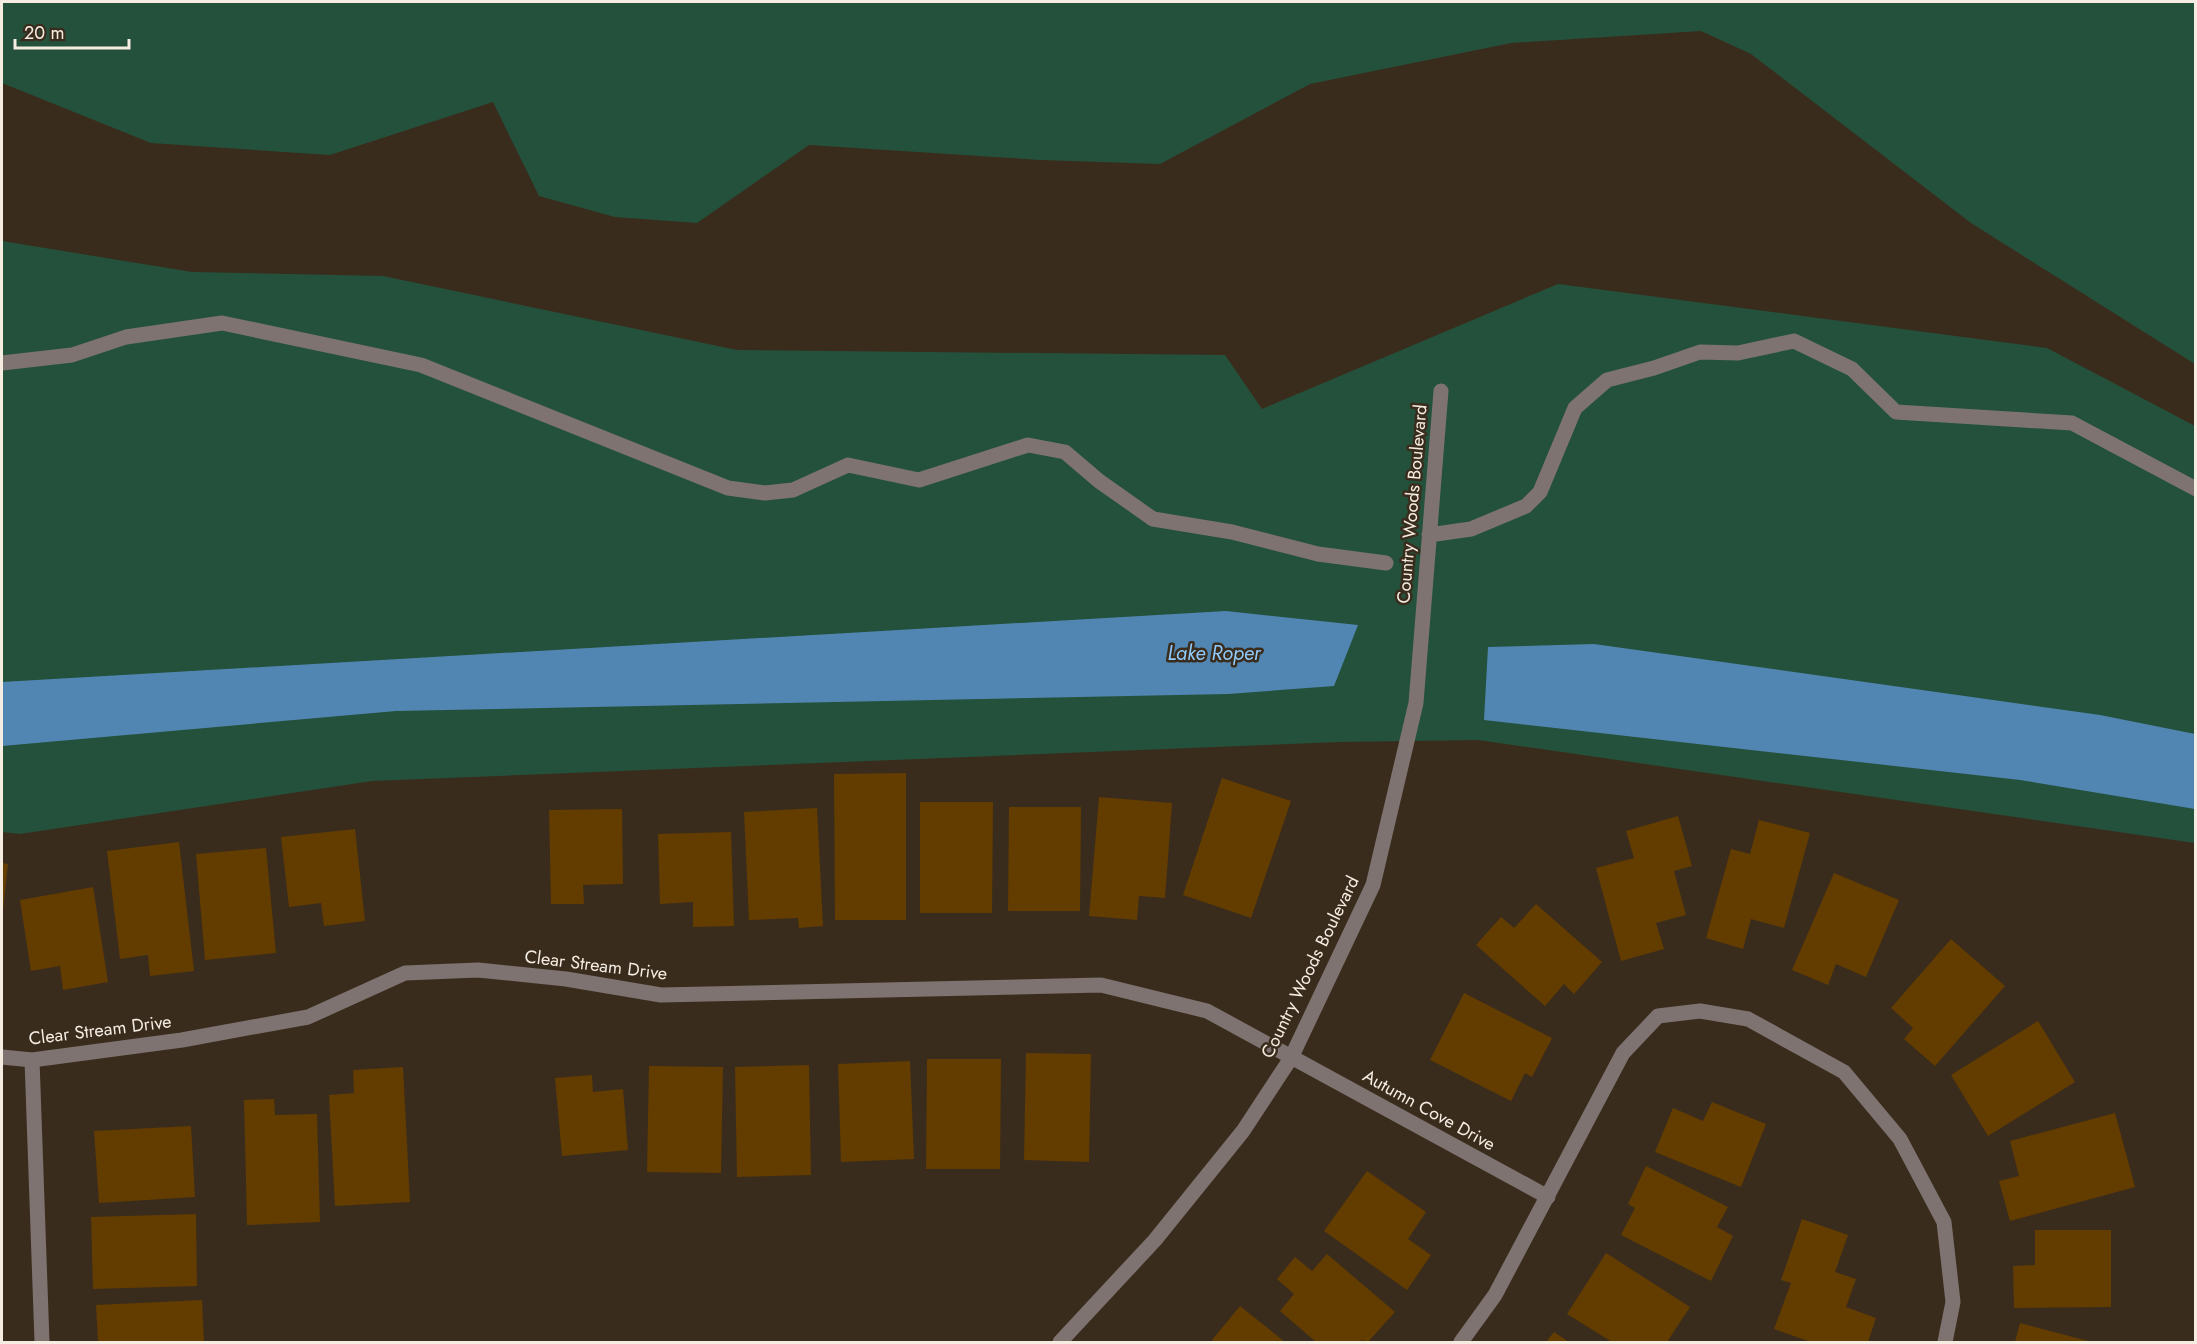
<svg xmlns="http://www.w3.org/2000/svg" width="2197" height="1344" font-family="Jost,sans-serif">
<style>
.green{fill:#24513b}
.water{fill:#5286b2}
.building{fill:#633c00}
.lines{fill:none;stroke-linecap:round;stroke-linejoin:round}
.minor{stroke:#7e7370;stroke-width:15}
.labels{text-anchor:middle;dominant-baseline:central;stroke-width:5;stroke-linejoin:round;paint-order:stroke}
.street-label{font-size:18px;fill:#f5ece2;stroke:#3a2c1d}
.water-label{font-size:20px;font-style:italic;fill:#90cbfd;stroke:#3a2c1d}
</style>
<rect width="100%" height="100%" fill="#3a2c1d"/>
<path class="green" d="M2,2h2193v362l-224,-141 -220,-169 -50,-23 -190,12 -201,41 -150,80 -119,-4 -232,-15 -112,78 -82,-6 -76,-21 -46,-94 -163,53 -179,-12 -149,-60z
M2,241l190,31 191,4 354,74 488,5 37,54 296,-125 489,64 148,78v417l-717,-103 -139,2 -967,39 -352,53 -18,-2z"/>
<path class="water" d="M1226,611l132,14 -24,61 -106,8 -832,17 -394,35v-64z
M1594,644l506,71 95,19v75l-175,-29 -536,-60 4,-73z"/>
<path class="building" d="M906,773v147h-71l-1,-146z
M1222,778l69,23 -40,117 -68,-23z
M1099,797l73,6 -7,95 -26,-2 -2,24 -48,-4z
M920,802h73l-1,111h-72z
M1009,807h72l-1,104h-72z
M817,808l6,118 -24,2 -1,-10 -49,2 -5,-108z
M622,809l1,75 -40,1 1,19h-33l-2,-94z
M1678,816l14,50 -18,5 12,44 -30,8 8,26 -43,12 -25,-93 38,-10 -8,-27z
M1759,820l51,13 -26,95 -33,-9 -8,30 -37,-11 25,-89 19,5z
M355,829l10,92 -41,5 -3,-23 -32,4 -8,-70z
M731,832l3,94 -41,1v-25l-33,2 -2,-70z
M179,842l15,129 -44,5 -2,-21 -28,4 -13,-108z
M266,848l10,105 -71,7 -9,-106z
M2,863l6,1 -5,47h-1z
M1834,873l65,27 -33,77 -30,-13 -8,21 -36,-15z
M93,887l15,95 -45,8 -3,-24 -29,5 -11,-71z
M1536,904l66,58 -28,32 -10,-10 -19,22 -69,-61 25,-28 13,11z
M1951,939l54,47 -70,80 -31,-27 9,-11 -22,-20z
M1464,993l88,45 -20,39 -7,-4 -14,28 -81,-41z
M2038,1021l37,61 -87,54 -37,-61z
M1026,1053l65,1 -2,108 -65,-2z
M927,1059h74l-1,110h-74z
M910,1061l4,98 -73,3 -3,-98z
M809,1065l2,110 -74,2 -2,-110z
M649,1066l74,1 -2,106 -74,-1z
M403,1067l7,135 -75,4 -6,-111 25,-2 -1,-23z
M592,1075l1,17 30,-3 5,61 -66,6 -7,-78z
M274,1099l1,16 42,-1 3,108 -73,3 -3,-125z
M1712,1102l54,22 -25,63 -86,-35 18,-44 30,13z
M2115,1113l20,74 -125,34 -11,-40 20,-5 -9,-35z
M191,1126l4,71 -96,6 -5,-72z
M1646,1166l82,41 -11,20 16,9 -22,45 -90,-46 14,-27 -7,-4z
M1367,1171l59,41 -18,27 23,16 -24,35 -83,-59z
M196,1214l1,72 -104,3 -2,-72z
M1802,1219l46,16 -13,37 21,7 -10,28 30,11 -8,24h-57l-37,-13 17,-46 -10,-3z
M2035,1230h76v77l-97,1 -1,-42 22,-1z
M1606,1253l84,54 -23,35h-55l-45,-28z
M1327,1254l68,58 -27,30 -6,-2 -2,2h-44l-36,-31 14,-17 -17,-15 18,-22 17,14z
M202,1300l2,42h-106l-2,-37z
M1240,1306l45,36h-69l-4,-2z
M2020,1323l72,19h-77z
M1554,1332l15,10h-23z"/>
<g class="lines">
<path class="minor" d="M2,363l70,-8 54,-18 96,-14 199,42 307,123 37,5 28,-3 55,-25 71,15 109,-35 37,7 34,29 54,38 79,13 86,22 68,9
M1429,535l42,-6 55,-23 14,-14 35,-84 32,-28 47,-12 46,-16 38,1 56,-12 58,28 44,43 176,11 124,66
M2,1057l30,3 150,-20 126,-23 97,-44 73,-3 88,9 95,16 440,-10 106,26 341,186
M32,1060l10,282
M1060,1342l95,-102 88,-109 48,-73 82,-173 43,-182 25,-312
M1461,1342l34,-47 128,-242 35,-37 42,-5 48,8 96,53 56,67 44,83 9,80 -8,40"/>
</g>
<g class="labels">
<g class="street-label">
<text transform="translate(1412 504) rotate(-85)">Country Woods Boulevard</text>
<text transform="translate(596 965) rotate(7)">Clear Stream Drive</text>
<text transform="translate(1310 967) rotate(-64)">Country Woods Boulevard</text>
<text transform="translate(100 1030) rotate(-7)">Clear Stream Drive</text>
<text transform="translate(1429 1110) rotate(29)">Autumn Cove Drive</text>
</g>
<g class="water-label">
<text x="1214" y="653">Lake Roper</text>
</g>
</g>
<rect width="2197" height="1344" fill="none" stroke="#f5ece2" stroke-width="6"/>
<path d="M15 39v9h114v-9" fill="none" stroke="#f5ece2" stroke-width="3"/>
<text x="24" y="39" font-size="18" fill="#f5ece2" stroke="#3a2c1d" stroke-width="4.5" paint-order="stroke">20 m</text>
</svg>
